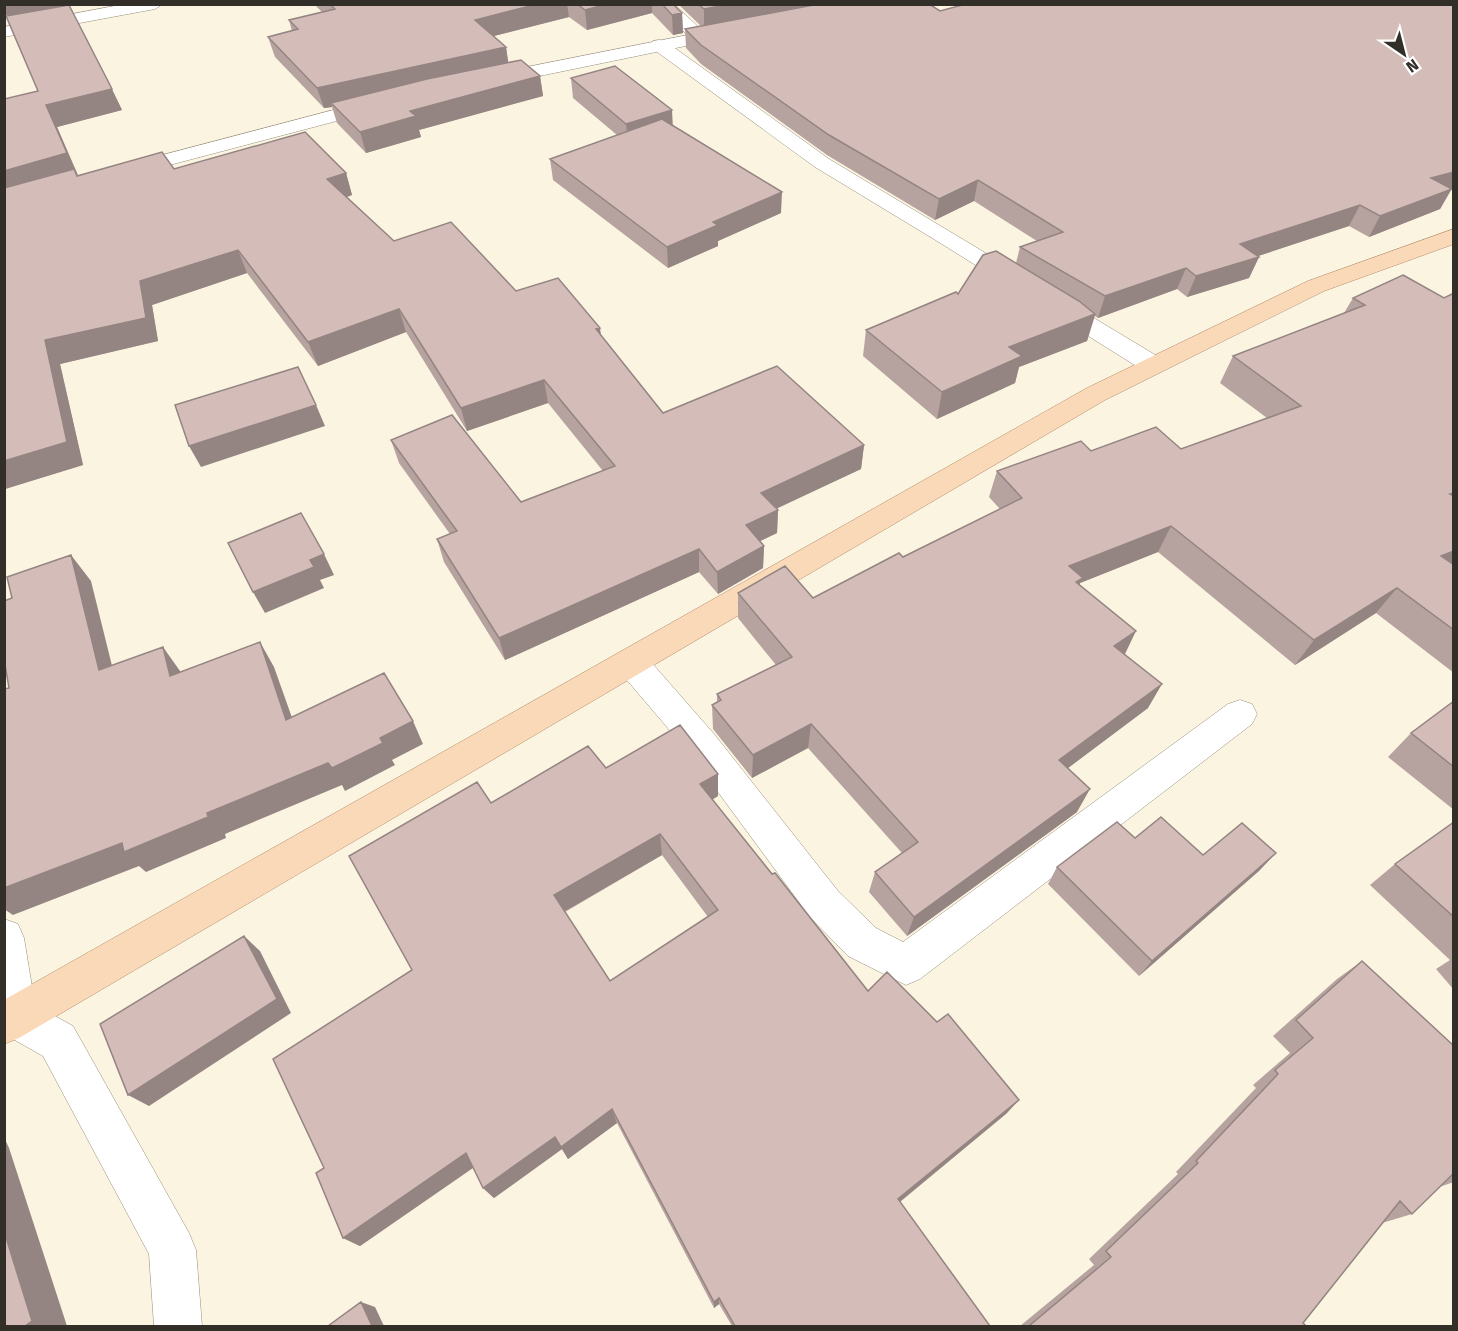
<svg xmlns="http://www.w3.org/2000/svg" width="1458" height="1331" font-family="'Fira Sans',sans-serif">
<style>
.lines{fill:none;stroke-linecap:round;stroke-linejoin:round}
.minor-casing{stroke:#958e7c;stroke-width:1}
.tertiary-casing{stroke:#958e7c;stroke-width:1}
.primary-casing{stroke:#b28d68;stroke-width:1}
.minor{fill:#fff;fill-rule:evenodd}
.tertiary{fill:#fff;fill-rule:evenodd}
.primary{fill:#fad9b9;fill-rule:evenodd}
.wall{fill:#b6a39f;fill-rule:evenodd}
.shaded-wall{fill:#948482}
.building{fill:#d4bdb9;stroke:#948482;stroke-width:1.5;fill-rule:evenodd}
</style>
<rect width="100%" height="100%" fill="#fbf4e0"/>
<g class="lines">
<defs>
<path id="minor" d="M125,4h38l-8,5 -151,28v-10z
M656,4h18l35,33 -3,4h-12z
M659,40l6,1 164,118 333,200 4,6 -4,6 -9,2 -9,-2 -202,-127 -127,-77 -162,-118 -3,-4 3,-4z
M632,650l12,4 70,80 124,157 38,37 27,14 325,-238 12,-4 12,4 5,10 -5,10 -332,255 -14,6 -58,-29 -38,-39 -120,-163 -70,-82 -4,-9 4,-9z
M4,919l14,5 6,14 11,67 38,21 116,207 7,17 6,76h-48l-5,-72 -106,-198 -39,-22z"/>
<path id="tertiary" d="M728,27l6,1 3,4 -3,4 -243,50 -7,-2 -2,-4 2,-4 7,-2z
M379,98l7,2 3,4 -3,4 -262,69 -7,-2 -3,-4 3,-4z"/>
<path id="primary" d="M1454,229v15l-130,47 -219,109 -1086,638 -15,6v-44l1083,-612 221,-107z"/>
</defs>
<use href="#minor" class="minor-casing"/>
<use href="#tertiary" class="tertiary-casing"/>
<use href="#primary" class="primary-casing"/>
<use href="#minor" class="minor"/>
<use href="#tertiary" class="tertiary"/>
<use href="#primary" class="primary"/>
</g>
<path class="wall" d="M4,4l64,1 54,105 -65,17 21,48 96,-6 172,4 6,22 -5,2 47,44 122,50 85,46 62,76 201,32 -3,24 -85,39 2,2 -1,23 -17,8 4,5 -1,22 -45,26 -19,-22 -194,88 -61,-98 -7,-23 13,-5 -51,-71 -8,-23 130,62 82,-31 -55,-68 -81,28 -61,-99 -88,34 -71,-93 -95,32 6,36 -98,23 23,101 -78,24 33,-398 -31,-75v-1h-3z
M314,4h359l9,9 1,20 -10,2 -21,-22 -65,17 -18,-13 -76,19 13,11 2,16 32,13 3,20 -124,34 2,7 -55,16 -29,-30 -5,-16 -8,1 -49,-51 -7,-20 24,-6 -3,-11 33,-8z
M678,4h251l11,7 511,179 -11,19 -71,28 -20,-11 -91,30 1,1 -10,21 -62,19 -10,-8 -79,29 -3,-2 -8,25 -68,26 -4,16 -78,36 -74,-63 3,-26 92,-36 58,-31 4,-16 17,-6 -63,-40 -39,19 -108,-65 -126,-91 -15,-16 -1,-19 16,-3z
M571,78l210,135 -63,28v5l-50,22 -115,-88 -3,-21 67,-24 -44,-37z
M1454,293v380l-78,-60 -81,52 -137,-113 -78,31v2l45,69 23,54 -80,60 9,44 -170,124 -38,-44 6,-20 27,-19 -94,-105 -56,30 -39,-49 -1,-24 5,-3v-8l59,-29 -38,-47v-25l75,5 90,-41 97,-48 -11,-12 8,-26 94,-20 90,-2 86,-31 -47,-35 13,-27 111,-43 9,-15h91z
M1454,701v109l-66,-53 23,-24z
M606,768l112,28 -6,4 156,191 139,122 -107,89 90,124h-258l-13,-22 -5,4 -97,-185 -49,36 -6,-10 -68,49 -11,-10 -10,-20 -113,78 -17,-8 -19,-70 88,-198 79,-167zM662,855l46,62 -98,64 -45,-69z
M1454,822v168l-18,-21 14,-9 -80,-75 25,-21z
M1135,838l125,32 -121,106 -91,-92 9,-17z
M1362,961l92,85v136l-15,5 -27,27 -30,9 -79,100 3,3h-286l74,-61 -5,-6 89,-85 -2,-2 80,-84 -3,-3 37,-32 -17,-17 64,-57z"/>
<path class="shaded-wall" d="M68,4l3,8 -60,11 -4,-8h-3v-10z
M538,4h29l2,13 -91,23 -3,-20z
M607,4h45v9l-65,17 -2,-20z
M731,4h107l-134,25v-20z
M682,13l1,20 -10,2 -1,-20z
M506,47l3,20 -178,36 1,4 -8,1 -7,-20z
M540,76l3,20 -124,34 2,7 -55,16 -6,-21 50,-21z
M112,89l10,21 -65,17 21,49 -74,22v-27l42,-66z
M672,110l1,20 -45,14 -2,-20z
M1454,172v17l-3,1 -11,19 -71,28 11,-21 51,-38z
M346,173l6,22 -18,6 -7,-22z
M978,180l-4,21 -39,19 4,-21z
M782,192l-1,21 -63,28v5l-50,22 -1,-21 46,-25z
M1360,205l-11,21 -118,39 9,-21z
M238,250l9,23 -95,32 6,36 -98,23 23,101 -78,24 -1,-1v-27l41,-121 95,-59z
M1259,257l-10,21 -62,19 9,-21z
M1186,268l-9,21 -79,29 7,-22z
M399,309l7,23 -88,34 -10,-24z
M1095,314l-8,27 -68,26 -4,16 -78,36 5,-27 67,-45z
M600,328l3,23 -7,-22z
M544,380l4,23 -81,28 -6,-23z
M316,405l9,21 -124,41 -12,-21z
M864,445l-3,24 -100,47v-23z
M778,510l-1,23 -31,15v-23z
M1171,526l-13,26 -78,31 -8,21 -3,-38z
M764,546l-1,22 -45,26 -1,-22z
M699,549v23l-194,88 -6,-22z
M1454,551v17l-13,-12z
M324,554l10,21 -14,5 4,8 -59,25 -12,-21 57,-32z
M71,555l20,26 28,113 -20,-24z
M1397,588l-21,25 -81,52 19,-25z
M1136,631l-12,25 -10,-10z
M260,642l14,25 27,76 -15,-23z
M163,647l17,24 8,29 -18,-24z
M1162,684l-14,24 -100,75 11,-23z
M413,721l10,23 -31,16 3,5 -50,26 -3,-6 -117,49 1,4 -80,34 -7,-6 -126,49 -9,-6v-21l118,-45 85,-30 173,-75z
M811,724l-3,24 -56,30 1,-23z
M718,774v22l-17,10 -1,-22z
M1090,789l-13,23 -170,124 7,-19z
M660,834l2,21 -102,59 -6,-19z
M1276,853l-16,17 -121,106 13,-15z
M244,936l16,15 31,62 -142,93 -21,-11z
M1019,1100l-12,13 -116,96 7,-10z
M612,1109l5,14 -49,36 -6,-10 -68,49 -11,-10 72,-51z
M4,1137l5,11 58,178h-42l-21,-95z
M466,1153l11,12 -117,81 -17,-8z
M719,1298v6l-5,4v-6z
M361,1302l14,5 9,19h-12z"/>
<path class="building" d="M330,4h208l-63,16 31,27 -189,41 -49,-51 30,-8 -9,-9 46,-11z
M577,4h30l-22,6z
M662,4h11l9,9 -10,2z
M698,4h33l-27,5z
M819,4h110l11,7 26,-7h488v168l-23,6 21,11 -72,27 -20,-11 -120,39 19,13 -63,19 -10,-8 -81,28 -85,-49 43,-15 -85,-52 -39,19 -110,-64 -128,-90 -16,-16z
M69,5l43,84 -66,16 21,48 -63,18v-72l34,-8 -32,-75z
M521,60l19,16 -130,35 6,5 -56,16 -29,-29 96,-24z
M615,66l57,44 -46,14 -55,-46z
M662,119l120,73 -69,30 5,3 -51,22 -117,-88z
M305,132l41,41 -19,6 67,62 57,-19 65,69 42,-13 42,50 -4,1 67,84 114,-47 87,79 -103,48 17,17 -32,15 18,21 -47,26 -18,-23 -200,89 -62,-99 20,-8 -66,-91 61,-25 69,87 94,-36 -71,-86 -83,28 -62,-99 -91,33 -70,-92 -98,31 6,37 -101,22 22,102 -63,19v-273l70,-19 3,7 85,-24 12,17z
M996,251l83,50 16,13 -86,33 13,9 -80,36 -76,-62 90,-38 2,2 25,-39z
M1403,275l41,23 10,-5v200l-4,1 4,2v55l-13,5 13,9v65l-57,-42 -83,52 -143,-114 -102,40 14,12 -7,4 60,49 -22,15 48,38 -103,76 31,29 -176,128 -39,-45 43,-30 -107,-118 -58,31 -41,-50 9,-5 -4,-6 75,-37 -54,-64 47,-27 28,32 86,-45 4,4 119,-59 -25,-27 84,-30 10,10 65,-24 25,22 120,-43 -68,-50 132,-51 -12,-7z
M298,367l18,38 -127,41 -14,-41z
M301,513l23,41 -14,6 4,7 -61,25 -25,-49z
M71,555l28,115 64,-23 7,29 90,-34 26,78 98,-47 29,48 -33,17 3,5 -51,25 -4,-5 -121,50 1,4 -84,35 -2,-9 -118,45v-199l5,-1 -5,-29v-58l8,-3 -5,-21z
M1454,701v66l-43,-34z
M680,725l38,49 -18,10 72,90 3,-1 93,118 19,-19 50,50 11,-8 71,86 -121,99 92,127h-255l-16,-28 -5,4 -102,-193 -51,38 -6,-10 -72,51 -17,-35 -123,85 -27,-65 8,-5 -51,-109 139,-89 -63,-114 128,-74 14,21 97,-57 18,22zM660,834l58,76 -108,71 -56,-86z
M1161,817l42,38 39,-32 34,30 -124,108 -95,-94 60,-45 18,16z
M1454,822v95l-59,-53z
M244,936l33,63 -149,96 -28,-71z
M1362,961l92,85v127l-42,41 -12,-13 -97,122 3,3h-277l82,-69 -5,-6 92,-88 -2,-2 82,-87 -3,-4 38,-32 -17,-18z
M4,1231l28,90 -7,5h-21z
M361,1302l11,24h-44z"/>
<rect width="1458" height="1331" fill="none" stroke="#322f28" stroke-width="12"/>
<g transform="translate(1404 54) rotate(145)" stroke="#ffffff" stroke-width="4.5" paint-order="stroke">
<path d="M0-4.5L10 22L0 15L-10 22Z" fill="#322f28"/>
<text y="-9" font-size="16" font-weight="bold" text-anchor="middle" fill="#322f28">N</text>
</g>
</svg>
